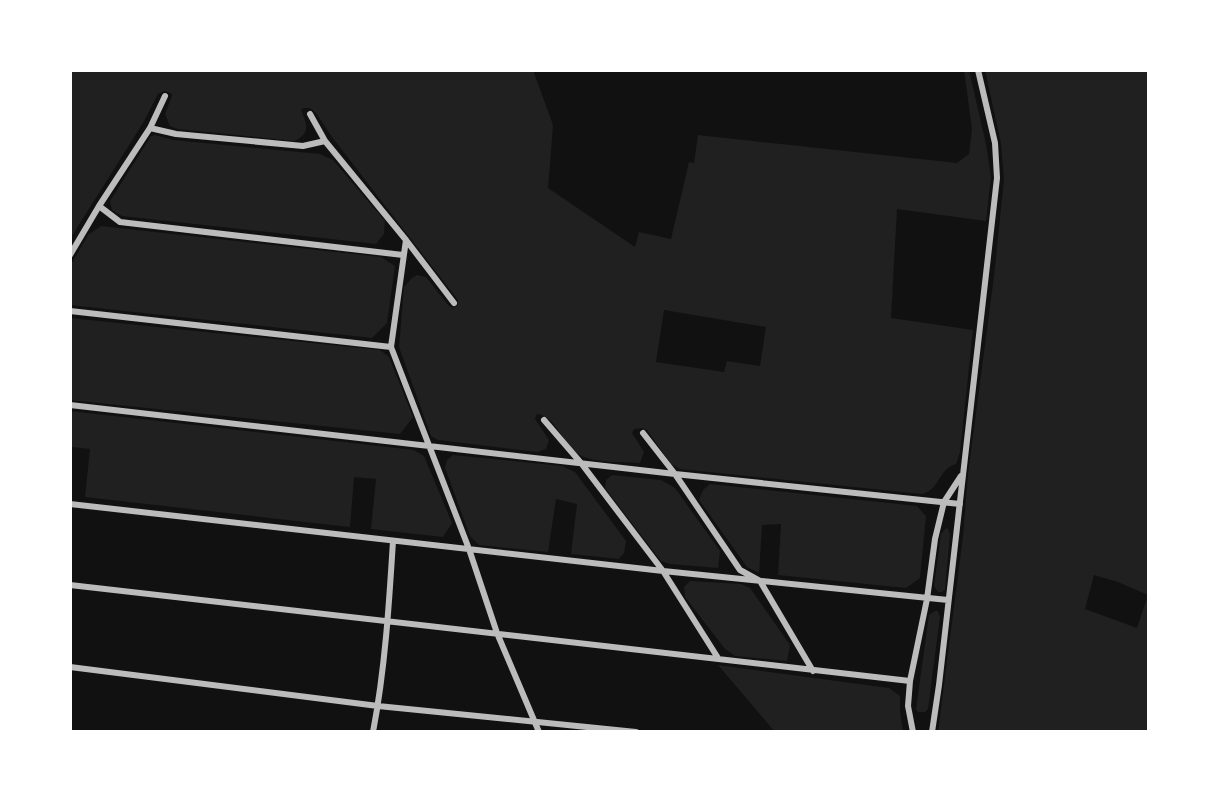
<svg xmlns="http://www.w3.org/2000/svg" width="1219" height="802" font-family="'Public Sans',sans-serif">
<style>
.green{fill:#202020;fill-rule:evenodd}
.lines{fill:none;stroke-linecap:round;stroke-linejoin:round}
.minor{stroke:#bcbcbc;stroke-width:6}
</style>
<rect width="100%" height="100%" fill="#111"/>
<path class="green" d="M70,70h463l20,55 -5,63 87,59 4,-15 32,7 18,-77 5,1 4,-28 259,28 12,-9 3,-25 -8,-59h5l17,74 5,33 -5,44 -89,-12 -6,109 82,12 -13,122 -4,12c-18,5 -16,26 -34,30l-242,-25 -9,-5 -24,-34 -5,-2 -8,1 -2,4 12,19 -4,11c-17,-1 -46,0 -60,-8 -18,-10 -22,-38 -43,-41l-2,5 14,21 -3,9 -9,3 -99,-12 -7,-4 -32,-89 5,-60 8,-9 5,-3 9,2 22,28 5,3 5,-3v-5l-126,-163 -16,-24 -6,-5h-7l-2,2c6,15 10,23 -7,31l-116,-12 -8,-3 -5,-12 7,-18 -1,-3 -7,-2 -6,3 -15,29 -73,116zM664,310l102,17 -6,39 -33,-5 -3,11 -68,-10z
M985,70h164v662h-211l25,-196 5,-62 26,-198 10,-97 -3,-35zM1094,575l24,7 30,13 -11,33 -52,-19z
M155,135l18,5 147,14 13,6 52,61 -1,13 -8,10 -254,-28 -10,-6 -2,-9 41,-65z
M101,226l280,31 14,9 -8,57 -15,15 -302,-33v-39l18,-31z
M70,318l310,32 9,7 24,60 -13,17 -330,-34z
M70,411l344,39 10,6 28,67 -9,14 -72,-8 5,-50 -22,-2 -4,50 -265,-30 5,-48 -18,-2 -2,17z
M453,455l109,11 13,6 51,69 -2,12 -5,6 -48,-5 6,-50 -21,-5 -8,53 -69,-7 -9,-9 -25,-68 2,-8z
M612,475l49,5 14,8 45,63 -2,17 -48,-4 -9,-3 -56,-73 1,-8z
M710,484l207,22 9,10 -6,62 -14,10 -128,-13 3,-51 -19,1 -3,48 -12,-6 -48,-67 4,-10z
M946,528l2,1 2,5 -5,56 -3,2h-4l-4,-6 7,-52z
M690,581l51,3 9,4 40,57 -3,16 -52,-5 -10,-7 -40,-52 -1,-10z
M935,611h3l2,6 -12,92 -3,3h-7l-2,-3 13,-94z
M718,665l171,23 11,8v15l3,21h-128z"/>
<g class="lines">
<path class="minor" d="M310,114l15,27 81,99 48,63
M150,128l26,6 127,12 22,-5
M99,206l21,16 283,33
M406,240l-15,107 78,202 28,84 42,99
M70,255l29,-49 51,-78 15,-32
M70,311l321,36
M70,405l605,69 285,30
M544,420l37,43 82,108 55,87
M643,433l32,41 65,96 20,11 53,90
M70,504l593,67 285,29
M70,585l840,96
M70,667l308,39 258,26
M373,732c12,-63 16,-127 20,-191
M913,732l-5,-26 2,-25 17,-82 8,-60 9,-37 17,-26
M932,732l7,-47 58,-507 -2,-35 -17,-73"/>
</g>
<rect width="1219" height="802" fill="none" stroke="#ffffff" stroke-width="144"/>
</svg>
